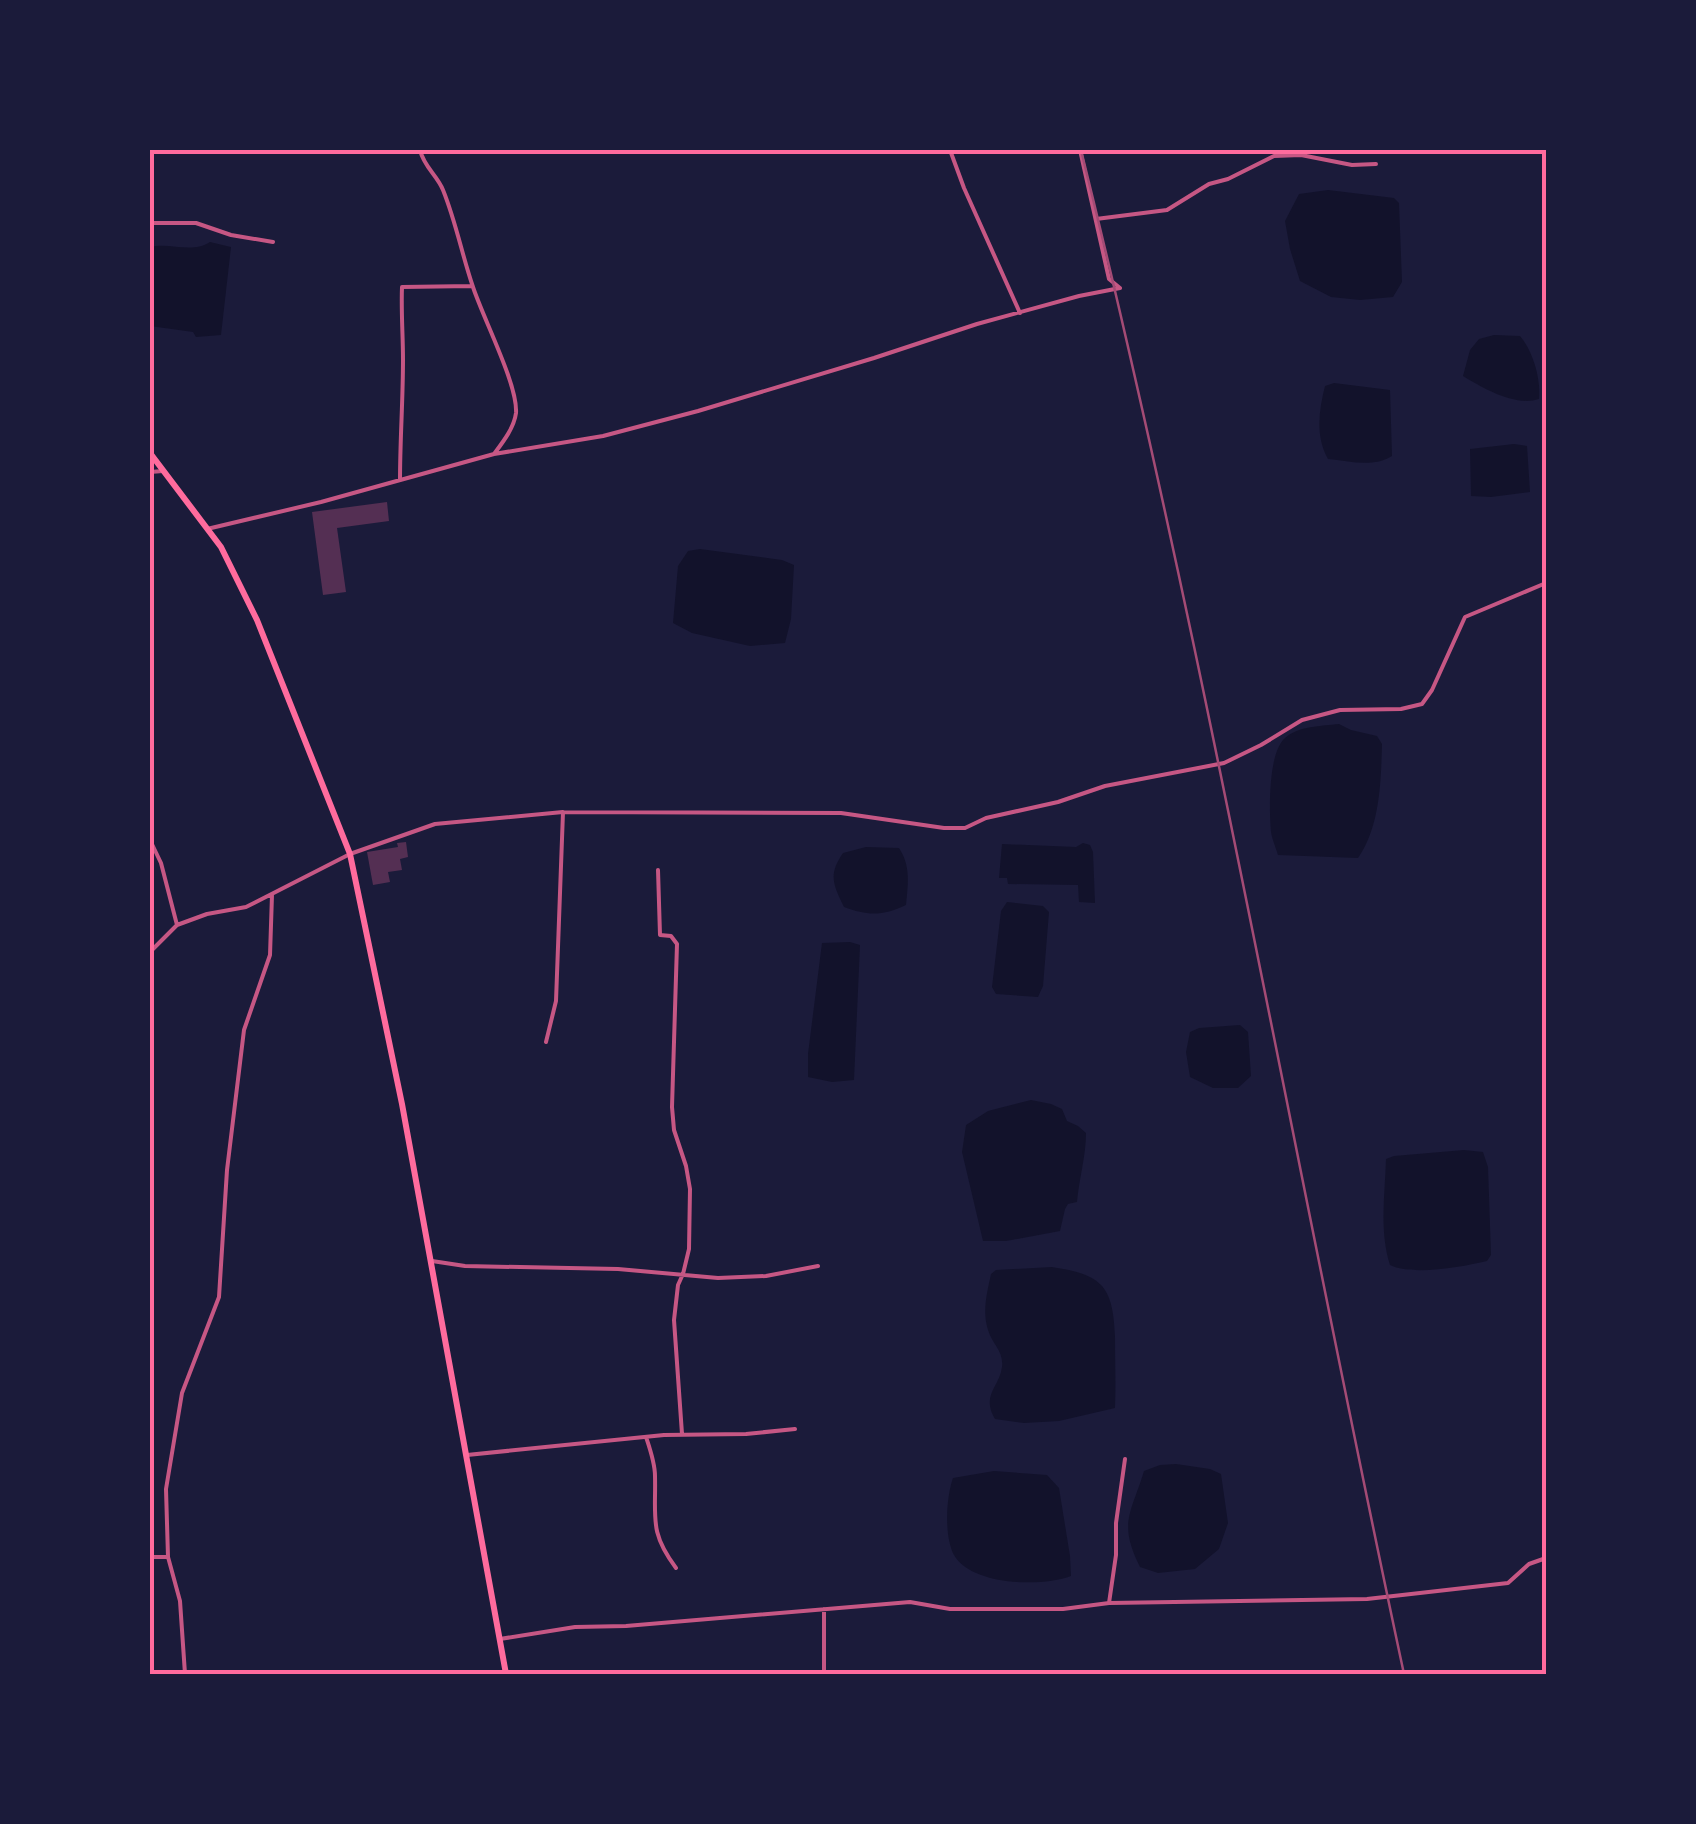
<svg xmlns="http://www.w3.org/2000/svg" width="1696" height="1824" font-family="Lato,sans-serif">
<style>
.water{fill:#12122b}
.building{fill:#542f53}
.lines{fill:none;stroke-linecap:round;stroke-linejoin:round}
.minor{stroke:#c65784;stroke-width:4}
.primary{stroke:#ff6b9d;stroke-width:6}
.rail{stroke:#a44b75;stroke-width:2.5}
.neatline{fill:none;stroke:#ff6b9d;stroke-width:4}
</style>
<rect width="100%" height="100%" fill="#1b1b3a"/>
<path class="water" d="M1328,190l66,8 5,5 3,79 -9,15 -33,3 -29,-3 -31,-16 -10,-32 -5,-28 14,-27z
M210,242l21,5 -10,88 -25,2 -3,-5 -43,-6v-79c21,-5 41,7 60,-5z
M1494,335l26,1c13,15 21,43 19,63 -24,8 -56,-11 -76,-23l7,-26 9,-11z
M1334,383l56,7 2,66c-19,12 -43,5 -64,3 -13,-23 -9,-49 -3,-73z
M1514,444l13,2 3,46 -39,5 -20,-1 -1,-47z
M700,549l82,11 12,5 -3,54 -6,24 -35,3 -58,-13 -19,-10 5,-57 10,-15z
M1339,724l12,6 26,6 5,8c-1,37 -2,83 -24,114l-80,-3c-2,-7 -6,-16 -7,-23 -2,-22 -3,-79 14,-94 13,-12 37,-12 54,-14z
M1083,843l7,2 3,7 2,51 -16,-1 -1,-17 -70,-1 -1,-6h-8l3,-34 74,3z
M866,847l33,1c12,18 9,36 7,57 -23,11 -38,11 -62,2 -11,-23 -16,-32 -1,-54z
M1007,902l36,4 6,6 -6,74 -5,11 -42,-3 -4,-7 9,-76z
M850,942l10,3 -6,135 -22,2 -24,-5v-23l14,-111z
M1240,1025l8,7 3,44 -13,12h-25l-23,-11 -4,-25 4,-20 9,-4z
M1031,1100l20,4 11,5 5,12 11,5 8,7c0,23 -7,46 -9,69l-9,2 -3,5 -5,22 -54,10h-23l-21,-89 4,-27 22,-14z
M1464,1150l19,2 5,15 3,88 -4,6c-25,6 -75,15 -97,4 -11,-35 -5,-70 -4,-106l8,-3z
M1052,1267c51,8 61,19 63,70 0,24 1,47 0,71l-56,13 -35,2 -29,-4c-14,-24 4,-31 7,-52 2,-16 -10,-23 -14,-37 -6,-19 -1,-37 3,-56l5,-4z
M1176,1464l34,5 11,5 7,49 -9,26 -24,20 -37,4 -18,-6c-22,-44 -9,-53 4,-96l16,-6z
M994,1471l53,4 12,13 11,68 1,20c-29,11 -99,10 -117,-21 -10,-19 -8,-57 -1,-77z"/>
<path class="building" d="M387,502l2,19 -52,7 9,64 -23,3 -11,-83z
M406,842l2,15 -8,2 2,11 -14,2 2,10 -17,3 -6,-33 31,-5 -1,-4z"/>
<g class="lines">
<path class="minor" d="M420,150c4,17 17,25 23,40 13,32 19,65 30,97 10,31 45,98 43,126 -2,15 -13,29 -22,41
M950,150l14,38 56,125
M1080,150l29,129 11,9
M1096,219l71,-9 42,-26 19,-5 46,-23 27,-1 51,10 24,-1
M150,223h46l35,12 42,7
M150,472l13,-1
M400,480c0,-40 3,-80 3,-120 0,-25 -2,-48 -1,-73l70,-1
M207,529l114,-27 173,-48 109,-18 95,-25 176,-53 103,-34 102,-28 41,-8
M150,840l11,23 16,62
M658,870l2,65 11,1 6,8 -5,163 2,23 12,36 4,23 -1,60 -6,25 -5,11 -4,35 8,114
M150,952l27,-27 30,-11 39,-7 104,-53 85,-30 128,-12 278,1 103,15h21l21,-10 72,-16 47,-16 119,-23 37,-18 41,-25 38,-10 61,-1 21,-5 10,-14 33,-73 81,-34
M546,1042l10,-41 7,-189
M432,1261l33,5 153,3 100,9 48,-2 52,-10
M646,1437c4,12 9,26 9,39 1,42 -6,56 21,92
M467,1455l197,-20 82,-1 49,-5
M150,1557h18l12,44 5,73
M168,1557l-2,-68 16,-96 37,-96 8,-127 17,-140 26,-75 2,-60
M1109,1603l7,-48v-32l9,-64
M824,1609v65
M500,1639l75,-12 51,-1 284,-24 40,7h113l46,-6 258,-4 141,-16 21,-19 17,-6"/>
<path class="primary" d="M150,453l71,94 36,73 93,234 52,250 104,570"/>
<path class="rail" d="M1081,150c125,504 214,1016 323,1524"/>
</g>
<rect width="1696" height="1824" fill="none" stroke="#1b1b3a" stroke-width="305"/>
<rect x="152" y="152" width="1392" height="1520" class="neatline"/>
</svg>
